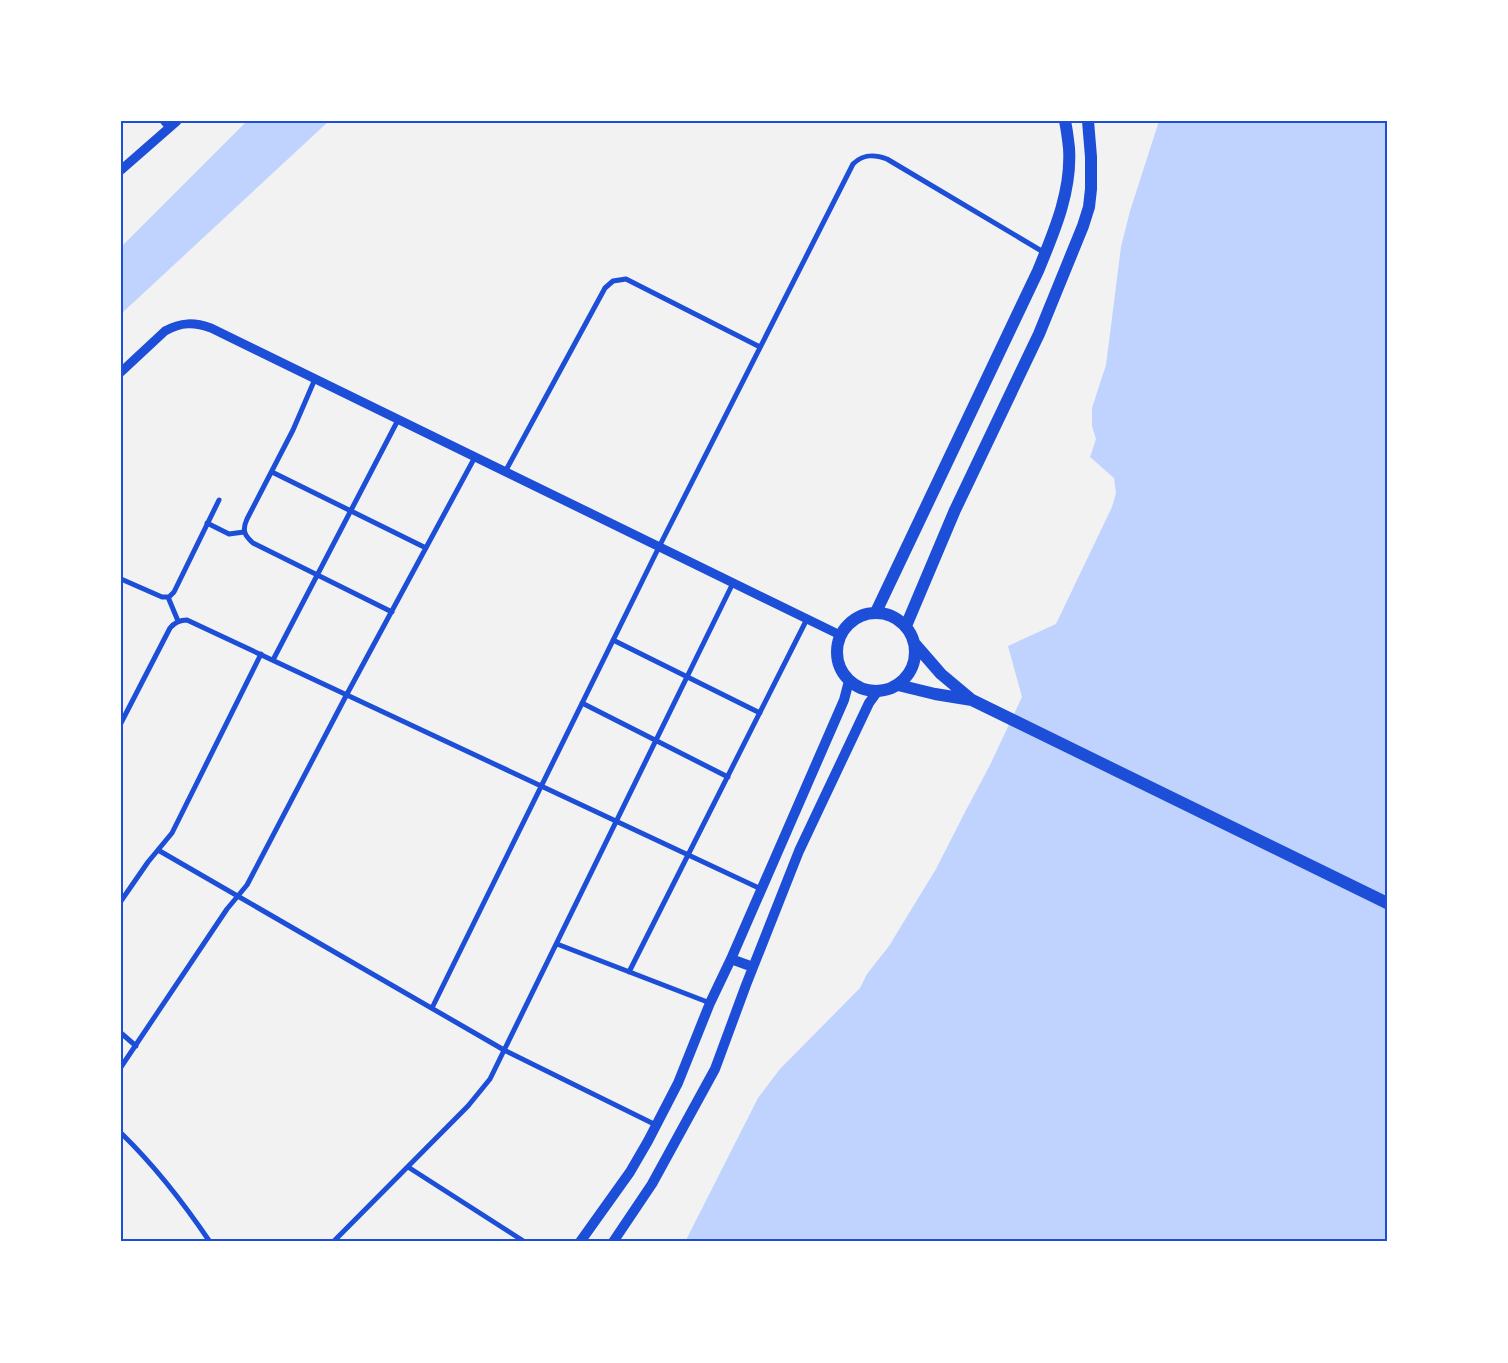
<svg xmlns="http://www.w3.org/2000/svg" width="1508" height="1363" font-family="'Open Sans',sans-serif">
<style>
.water{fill:#bfd3fe}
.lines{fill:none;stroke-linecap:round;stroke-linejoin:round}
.minor{stroke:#1d4ed8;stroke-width:5}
.tertiary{stroke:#1d4ed8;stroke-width:9}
.secondary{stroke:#1d4ed8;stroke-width:10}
.primary{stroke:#1d4ed8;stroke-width:12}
.neatline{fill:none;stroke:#1d4ed8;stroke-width:2}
</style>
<rect width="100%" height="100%" fill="#f2f2f2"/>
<path class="water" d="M247,121h82l-208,193v-67z
M1159,121h228v1121h-702l73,-144 22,-29 80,-81 7,-14 22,-28 47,-77 28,-55 25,-47 33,-70 -14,-51 48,-22 56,-117 4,-14 -2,-15 -24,-21 6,-18 -4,-13v-18l14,-43 15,-118 9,-36z"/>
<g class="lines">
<path class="minor" d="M162,121l7,8
M315,379l-22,51 -46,89c-5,11 -3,16 6,24l139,69
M272,472l154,76
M505,472l100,-184 8,-7 13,-2 134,68
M207,523l22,11 15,-2
M121,579l41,18h7l5,-5 45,-92
M168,597l10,24
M613,640l147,73
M273,660l125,-240
M582,703l146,74
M121,723l49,-95c5,-6 10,-8 17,-8l574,269
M158,850l346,200 152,75
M121,901l27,-39 24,-29 89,-179
M557,944l153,59
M629,972l178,-353
M432,1008l227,-461 194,-383c10,-10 21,-10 34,-5l158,94
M121,1033l15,13
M121,1067l106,-158 20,-24 100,-191 128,-237
M121,1133c35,34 62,69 89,109
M408,1167l117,75
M333,1242l135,-136 22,-27 243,-496"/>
<path class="tertiary" d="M121,170l56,-49
M121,372l44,-41c16,-9 29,-9 46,-3l629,307"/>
<path class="secondary" d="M731,959l22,8
M580,1242l50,-70 18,-31 30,-58 32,-80 21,-44 113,-259 5,-19
M613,1242l39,-58 63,-115 31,-84 53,-134 70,-148 8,-11"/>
<path class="primary" d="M876,612l162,-341c16,-39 34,-80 31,-123 -1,-9 -2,-18 -4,-27
M837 652a39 39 0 1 1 78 0a39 39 0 1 1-78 0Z
M906,626l49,-116 84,-176 44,-108 6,-19 2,-18v-32l-3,-36
M914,643l27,31 31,26 415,203
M898,685l37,9 37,6"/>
</g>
<rect width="1508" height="1363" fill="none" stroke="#ffffff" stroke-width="245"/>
<rect x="122" y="122" width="1264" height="1118" class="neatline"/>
</svg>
